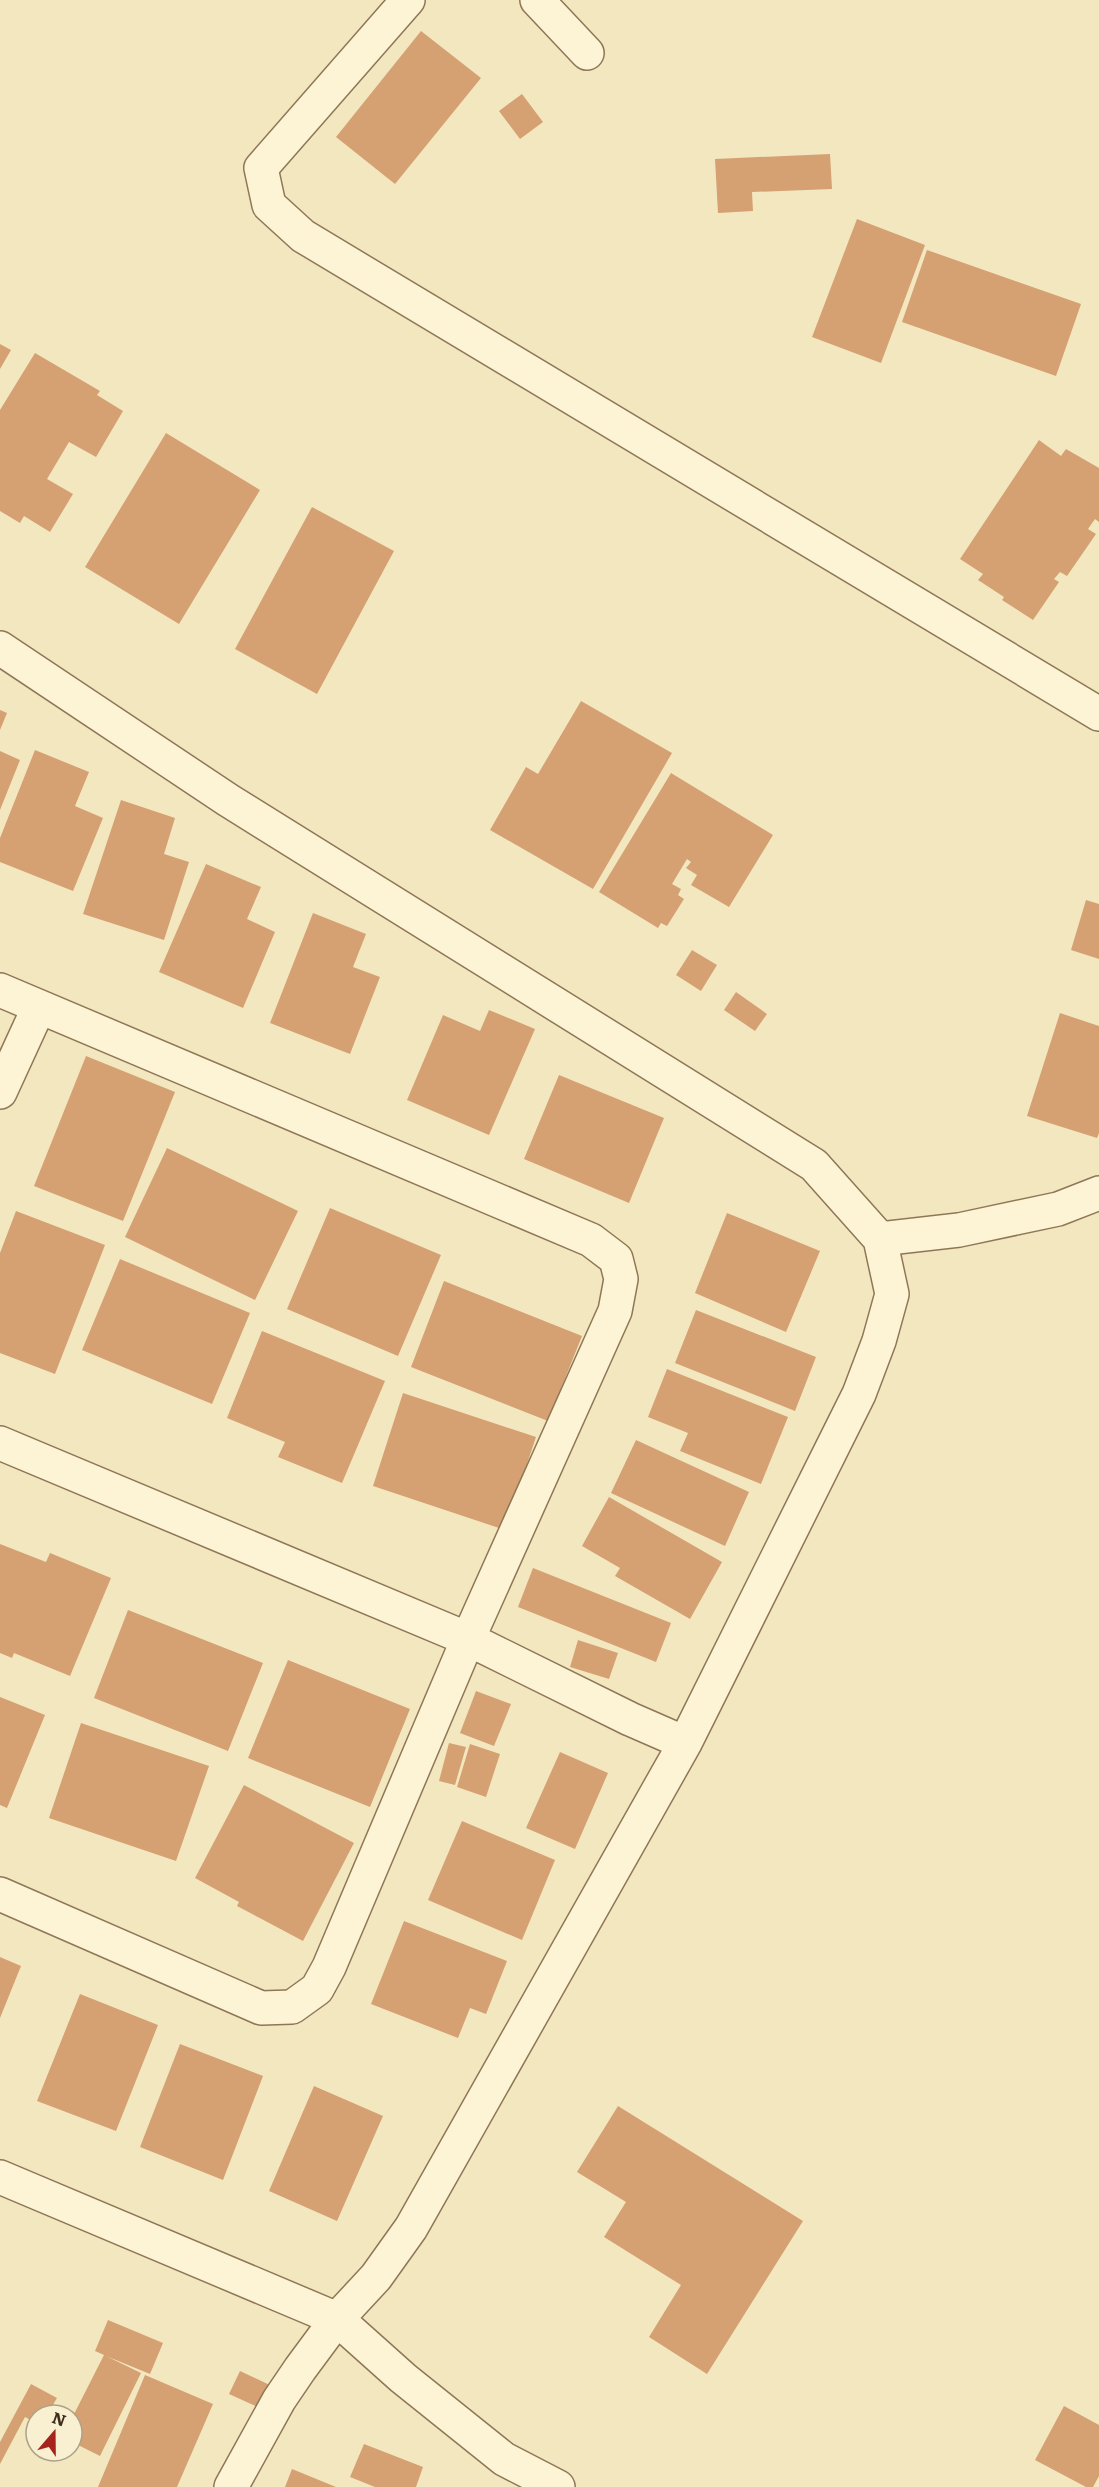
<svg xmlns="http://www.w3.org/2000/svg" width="1099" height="2487" font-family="Literata,serif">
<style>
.building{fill:#d5a172}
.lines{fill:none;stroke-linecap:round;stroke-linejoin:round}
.street-casing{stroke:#8e7756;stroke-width:36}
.street{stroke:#fdf3d5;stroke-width:33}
</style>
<rect width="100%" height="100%" fill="#f3e7c0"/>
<path class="building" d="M421,31l60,47 -86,106 -59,-47z
M522,94l21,28 -23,17 -21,-28z
M830,154l2,35 -80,3 1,19 -35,2 -3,-54z
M857,219l68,26 -44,118 -69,-26z
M927,250l154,54 -25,72 -154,-54z
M0,344l11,6 -11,19z
M35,353l65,38 -3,4 26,16 -27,46 -27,-15 -22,37 26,15 -23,38 -26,-16 -4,7 -20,-12v-101z
M166,433l94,57 -81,134 -94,-57z
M1039,440l22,16 5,-7 33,19v54l-4,-3 -7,10 8,5 -29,42 -7,-4 -6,7 5,3 -26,38 -31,-20 2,-3 -26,-17 5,-6 -23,-15z
M312,507l82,44 -77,143 -82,-45z
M581,701l91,52 -79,136 -103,-59 36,-63 12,7z
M0,710l7,3 -7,17z
M35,750l54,22 -14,34 28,12 -30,73 -73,-29v-24z
M0,751l20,9 -20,50z
M671,773l102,62 -44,72 -38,-22 6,-10 -11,-7 5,-6 -4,-3 -15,25 9,5 -3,6 6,4 -17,27 -6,-3 -3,5 -59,-36z
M121,800l54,18 -11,36 25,8 -25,78 -81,-26z
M206,864l55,23 -14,32 28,13 -32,76 -84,-36z
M1086,900l13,4v55l-28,-9z
M313,913l53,21 -13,33 27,10 -30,77 -80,-31z
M692,950l25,15 -16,26 -25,-16z
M736,992l31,22 -12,17 -31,-21z
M489,1010l46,19 -46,106 -82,-35 36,-85 37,16z
M1060,1013l39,13v107l-2,5 -70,-22z
M86,1056l89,36 -52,129 -89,-35z
M559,1075l105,43 -35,85 -105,-44z
M167,1148l131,63 -43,89 -130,-63z
M330,1208l111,47 -43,101 -111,-47z
M16,1211l89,34 -50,129 -55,-21v-100z
M727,1213l93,38 -34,81 -91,-39z
M120,1259l130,54 -38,91 -130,-54z
M444,1281l138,55 -34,85 -137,-54z
M696,1310l120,47 -21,54 -120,-48z
M262,1331l123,50 -43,102 -64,-26 7,-15 -58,-24z
M667,1369l121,48 -27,67 -81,-33 8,-18 -40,-16z
M403,1393l133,44 -31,93 -132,-44z
M636,1440l113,52 -24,54 -114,-53z
M609,1497l113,65 -32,57 -75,-43 5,-8 -38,-22z
M0,1544l46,18 4,-9 61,25 -41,98 -56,-23 -2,5 -12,-5z
M533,1568l138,55 -15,39 -138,-55z
M128,1610l135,53 -35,88 -134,-53z
M578,1640l40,13 -9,26 -39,-12z
M288,1660l122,49 -40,98 -122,-49z
M476,1691l35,13 -17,42 -34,-13z
M0,1697l45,18 -38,93 -7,-3z
M81,1723l128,43 -33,95 -127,-43z
M449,1743l17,4 -11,38 -16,-4z
M470,1744l30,10 -14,43 -29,-10z
M560,1752l48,21 -33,76 -49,-21z
M244,1785l110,58 -51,98 -66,-35 2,-4 -44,-24z
M462,1821l93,39 -33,80 -94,-40z
M404,1921l103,40 -21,53 -16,-6 -12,30 -87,-34z
M0,1957l21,9 -21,52z
M80,1994l78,31 -42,106 -79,-30z
M180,2044l83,32 -40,104 -83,-33z
M314,2086l69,30 -46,105 -68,-30z
M618,2106l185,115 -96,153 -58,-37 32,-52 -77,-48 22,-35 -49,-30z
M108,2320l55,23 -13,31 -44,-18 35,17 -41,83 -28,-14v-24l32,-63 -9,-4z
M240,2371l34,16 -10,23 -35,-16z
M145,2375l68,29 -36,83h-79z
M31,2384l26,14 -10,17h-11v8l-11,-6 -25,47v-22z
M1064,2406l35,19v51l-6,11h-7l-51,-27z
M364,2444l59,23 -7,20h-41l-25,-10z
M292,2469l44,18h-51z"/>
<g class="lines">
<defs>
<path id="street" d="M408,0l-147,168 8,37 34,31 796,478
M537,0l50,53
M0,648l228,152 586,365 66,74 79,-9 99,-21 41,-16
M0,990l591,250 25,19 5,20 -6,32 -147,328 -139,328 -12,22 -25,18 -31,1 -261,-114
M0,1092l39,-85
M0,1443l468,196 162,80 55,24
M0,2177l337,142 66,59 101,81 54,28
M231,2487l48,-87 21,-31 37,-50 39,-42 35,-49 274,-485 174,-349 20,-53 13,-47 -12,-55"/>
</defs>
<use href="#street" class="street-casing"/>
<use href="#street" class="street"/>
</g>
<g transform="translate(54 2433) rotate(20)"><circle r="28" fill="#f9f0d1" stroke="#ada289" stroke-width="1.5"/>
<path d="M0-4.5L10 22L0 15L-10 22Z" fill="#a5251e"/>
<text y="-9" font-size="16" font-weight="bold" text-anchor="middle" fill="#3c2d1c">N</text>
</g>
</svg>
